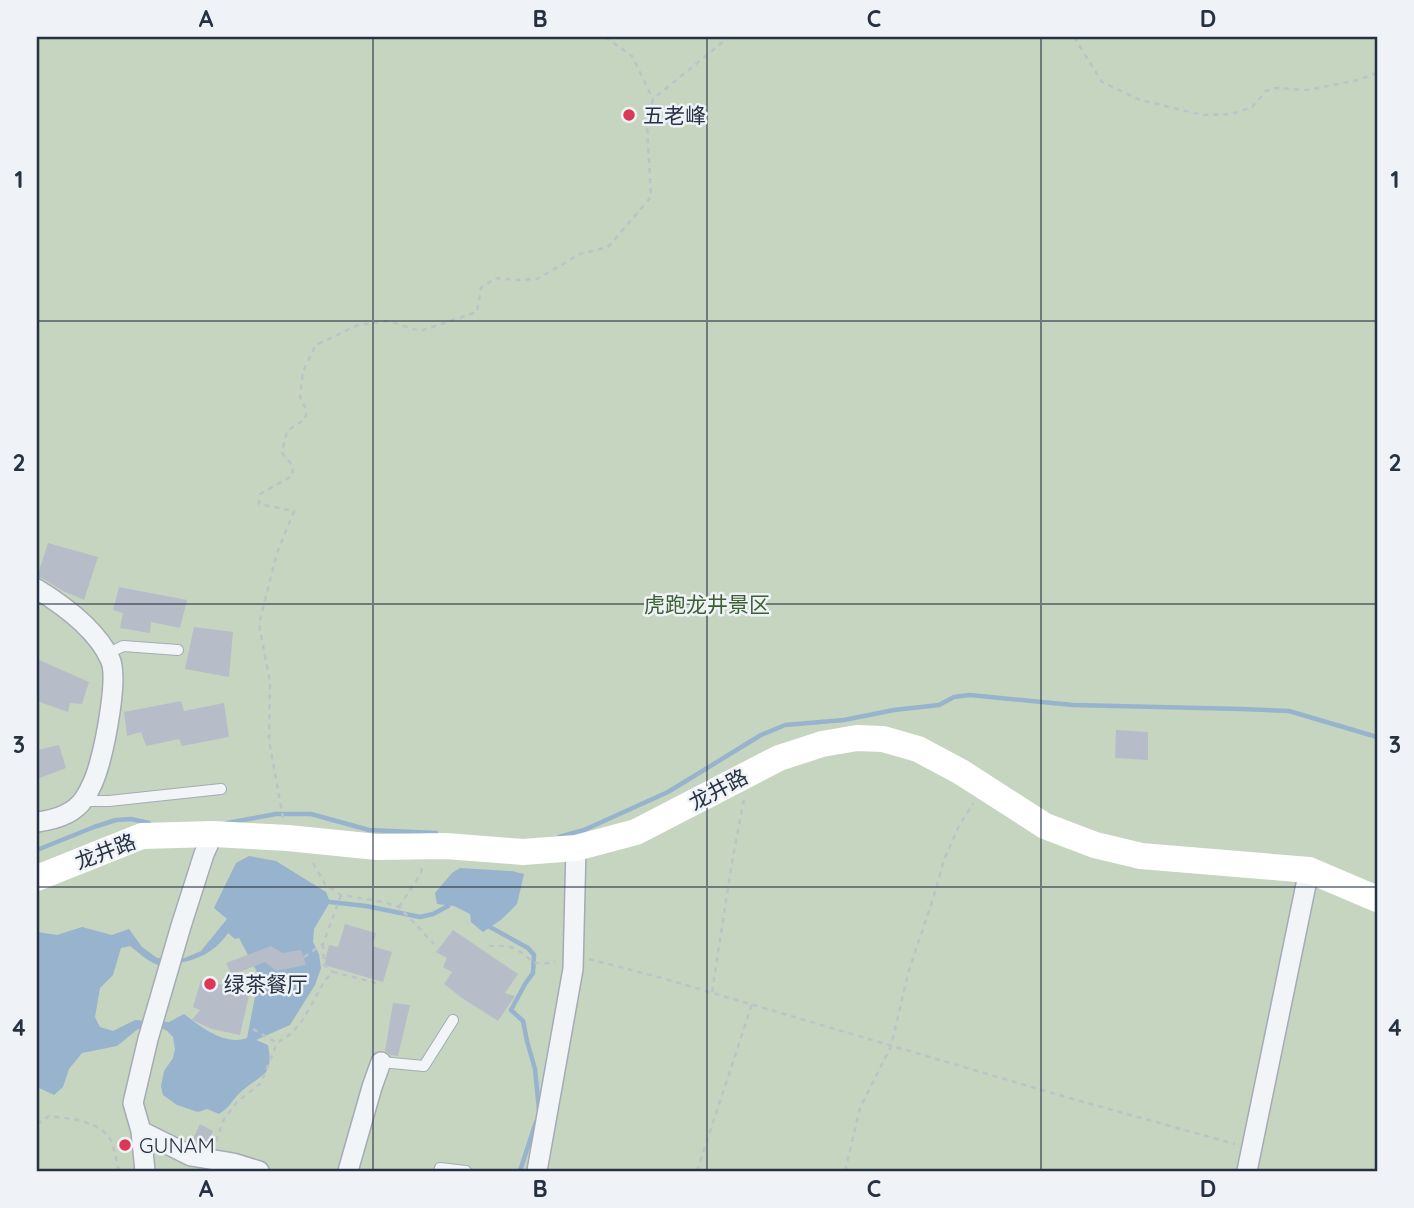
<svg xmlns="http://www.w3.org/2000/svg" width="1414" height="1208" font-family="Quicksand,'Noto Sans SC',sans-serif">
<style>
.green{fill:#c6d5bf}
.water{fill:#97b3ce;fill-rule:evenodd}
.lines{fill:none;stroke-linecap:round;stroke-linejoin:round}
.stream{stroke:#97b3ce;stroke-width:4.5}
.building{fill:#b6bdc8}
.lane-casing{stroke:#a4abb5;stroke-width:12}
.street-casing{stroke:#a4abb5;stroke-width:22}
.path{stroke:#bdc2c9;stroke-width:2.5;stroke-dasharray:5 5;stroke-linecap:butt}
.lane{stroke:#f2f5f8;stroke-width:10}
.street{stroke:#f2f5f8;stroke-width:19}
.secondary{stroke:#fff;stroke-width:26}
.grid{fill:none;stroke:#263243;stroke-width:2;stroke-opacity:0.55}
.poi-dot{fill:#dc3756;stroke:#eff3f7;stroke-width:2.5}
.labels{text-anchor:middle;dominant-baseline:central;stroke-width:5;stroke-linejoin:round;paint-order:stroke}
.poi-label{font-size:21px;fill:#263243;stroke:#eff3f7;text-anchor:start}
.park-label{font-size:21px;fill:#3c6032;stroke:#eff3f7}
.street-label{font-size:21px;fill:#263243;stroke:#eff3f7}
.neatline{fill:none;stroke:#263243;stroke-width:2.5}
.grid-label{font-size:23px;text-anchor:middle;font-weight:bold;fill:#263243}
</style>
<rect width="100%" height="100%" fill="#dfe4ea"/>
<path class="green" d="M37,37h1340v1134h-1340z"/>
<path class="water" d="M249,856l27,5 50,31 4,10 -16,27 -1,13 6,12 2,14 -6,17 -25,40 -34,15 12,5c6,31 -5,28 -25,45 -10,8 -13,18 -24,24l-12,-5 -9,3 -21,-7 -14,-10 -2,-9 3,-15 9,-13 2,-9 -2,-12 -6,-6 -9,-5 -20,3 -21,17 -35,7 -13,16 -6,18 -9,8 -17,-8v-155l20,3 25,-8 30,8 17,-6 13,18 15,11 25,1 19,-8 26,-32 -13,-11 22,-45zM228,933l7,6 4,-1 20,38 -12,62c-22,8 -46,-11 -63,-24l-15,8 -34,-2 -22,11 -13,-4 -5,-10 5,-29 13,-13 8,-27 9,-2c8,6 18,16 28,19 3,0 9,-1 12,-1 23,-2 44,-10 58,-31z
M460,868l52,3 12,3 -7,30 -15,15 -19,13 -12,-10 -1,-8 -16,-8 -17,-2 -2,-11 17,-20z"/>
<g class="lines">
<path class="stream" d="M227,823l49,-9h35l58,16 67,3
M559,837l25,-7 84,-38 93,-57 24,-10 59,-5 50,-10 45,-5 15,-8 16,-2 103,10 169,4 47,2 88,26
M37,850l57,-23 22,-7 15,-1 18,4
M330,902l36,4 54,11 13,-3 15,-8
M490,927l38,21 6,7 -1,18 -8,11 -14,26 12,11 4,20 8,28 4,41
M520,1171l16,-49"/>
</g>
<path class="building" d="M48,543l50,14 -14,43 -23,-10 -17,-11 -7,-2z
M119,587l68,13 -7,28 -29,-6 -1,11 -30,-5 3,-15 -10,-3z
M194,627l39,5 -4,45 -44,-8z
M37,659l52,23 -7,22 -12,-1 -2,9 -31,-11z
M181,701l3,10 40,-8 5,34 -47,9 -3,-7 -33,7 -5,-14 -14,4 -3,-24z
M1116,730l32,2v28l-33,-2z
M59,745l7,23 -29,11v-29z
M345,924l31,9 -4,13 20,6 -9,30 -59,-17 5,-20 9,2z
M453,930l65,44 -13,19 10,3 -17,25 -36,-23 -18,-14 8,-12 -9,-5 4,-9 -11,-6z
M271,946l11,7 19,-3 5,15 -30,6 -11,-9 -33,13 -6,-12z
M201,980l49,11 -10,44 -28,-6 -20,-9 8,-10 -7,-3z
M393,1003l17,2 -12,51 -7,-1 -6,-4z
M200,1124l13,7 -7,14 -13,-6z"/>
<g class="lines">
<defs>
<path id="lane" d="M107,654l16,-8 55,4
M84,801h25l112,-12
M381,1062l43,4 29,-46
M439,1171l1,-3 26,3"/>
<path id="street" d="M37,589c26,16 60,41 73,70 9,18 -5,85 -11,106 -3,11 -9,25 -15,34 -10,15 -31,21 -47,23
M141,1131l50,25 42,7 26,8
M145,1171l-4,-40 -8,-28 15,-64 33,-113 23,-72 9,-20
M348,1171l24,-84 9,-25
M537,1171l36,-202 3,-121
M1247,1171l62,-301"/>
</defs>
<use href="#lane" class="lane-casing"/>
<use href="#street" class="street-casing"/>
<path class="path" d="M605,37l27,19 21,43
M1074,37l28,45 38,18 63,15 29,-1 20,-7 14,-16 10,-3 31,2 51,-10 19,-7
M283,818l-14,-78 1,-58 -11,-58 18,-71 17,-42 -35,-7 1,-10 32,-18 1,-10 -11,-13 5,-22 18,-12 2,-8 -7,-14 3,-26 13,-26 42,-20 30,-4 32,10 57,-19 4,-24 15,-10 21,2 20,-1 43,-25 28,-7 43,-50 -4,-72 6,-26 76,-62
M313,863l12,21 16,11 43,7 15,5 35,37
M399,907l22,-34 1,-5
M323,944l1,21 9,7
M489,946c8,0 16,-1 24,2 21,10 14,19 42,14
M304,957l19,-13 18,-49
M589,959l73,19 400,118 173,48
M712,992l20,-130 12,-63
M253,1029l24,14
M37,1124l12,-8c21,3 49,4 61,23 5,9 6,22 9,32
M216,1141l8,-22 13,-17 24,-19 16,-40 15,-10 12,-15 21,-38 8,-8 47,12
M37,1166l1,5
M697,1171l55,-167
M845,1171l15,-63 31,-62 18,-76 24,-71 11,-39 15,-34 14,-23"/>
<use href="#lane" class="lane"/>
<use href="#street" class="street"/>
<path class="secondary" d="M37,878l105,-42 71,-2 75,4 89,9 69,-1 77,6 53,-4 60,-16 143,-74 43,-14 35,-6 26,1 35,10 43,23 84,54 50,19 46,11 168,14 68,29"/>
</g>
<path class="grid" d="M373,37v1134M707,37v1134M1041,37v1134M37,321h1340M37,604h1340M37,887h1340"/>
<g class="poi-dot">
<circle cx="629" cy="115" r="7"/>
<circle cx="210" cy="984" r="7"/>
<circle cx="125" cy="1145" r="7"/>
</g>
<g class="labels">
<g class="poi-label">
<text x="643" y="115">五老峰</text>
<text x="224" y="984">绿茶餐厅</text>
<text x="139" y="1145">GUNAM</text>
</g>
<g class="park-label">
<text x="707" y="604">虎跑龙井景区</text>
</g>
<g class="street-label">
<text transform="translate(718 789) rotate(-28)">龙井路</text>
<text transform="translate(105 851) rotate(-21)">龙井路</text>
</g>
</g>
<rect width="1414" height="1208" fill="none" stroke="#eff3f7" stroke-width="77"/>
<rect x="38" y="38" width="1338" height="1132" class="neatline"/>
<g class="grid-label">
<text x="206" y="27">A</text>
<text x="540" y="27">B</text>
<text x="874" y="27">C</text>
<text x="1208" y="27">D</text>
<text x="19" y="188">1</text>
<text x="1395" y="188">1</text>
<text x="19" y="471">2</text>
<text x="1395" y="471">2</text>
<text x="19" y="753">3</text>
<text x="1395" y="753">3</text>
<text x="19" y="1036">4</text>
<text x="1395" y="1036">4</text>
<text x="206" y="1197">A</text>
<text x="540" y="1197">B</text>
<text x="874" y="1197">C</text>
<text x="1208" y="1197">D</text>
</g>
</svg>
